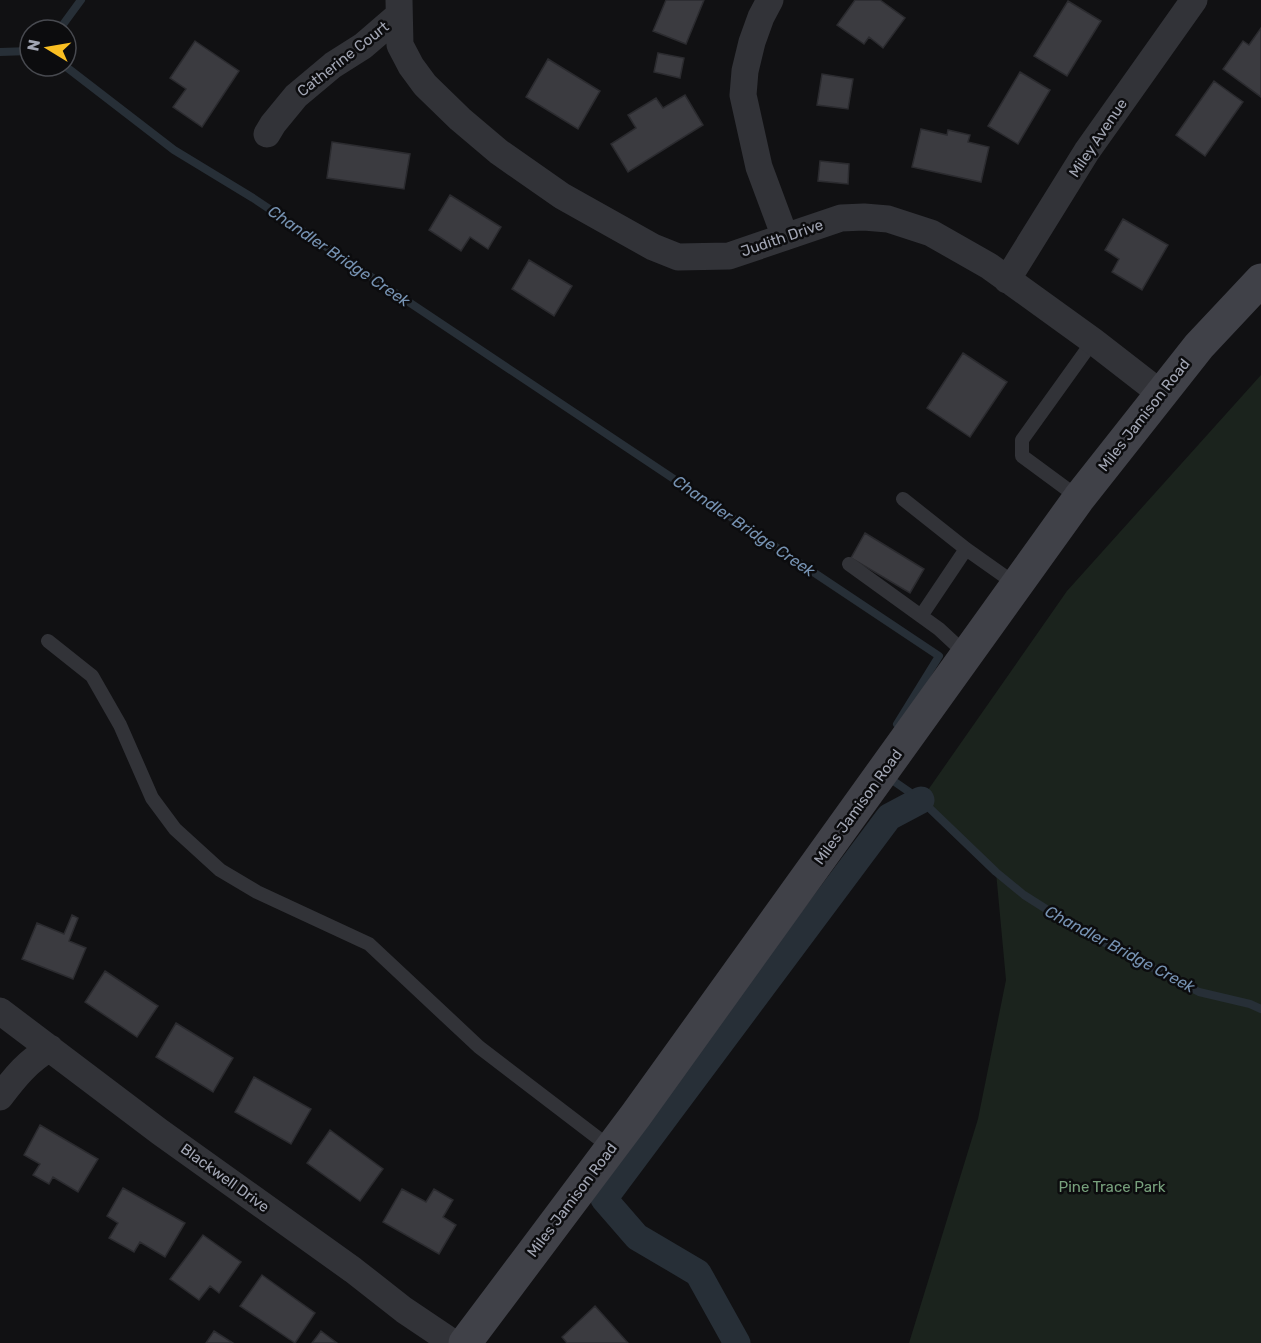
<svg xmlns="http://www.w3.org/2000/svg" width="1261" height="1343" font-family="Rubik,sans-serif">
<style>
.green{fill:#1b231d}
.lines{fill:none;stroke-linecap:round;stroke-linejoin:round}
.stream{stroke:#272f37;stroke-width:8}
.canal{stroke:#272f37;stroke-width:27}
.building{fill:#3b3b40;stroke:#2b2b2f;stroke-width:1.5}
.lane{stroke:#323338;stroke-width:14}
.street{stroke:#323338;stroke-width:27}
.secondary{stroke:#404148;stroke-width:33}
.labels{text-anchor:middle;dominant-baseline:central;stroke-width:5;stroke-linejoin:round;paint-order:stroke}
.street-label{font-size:15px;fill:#a2a6b4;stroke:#0c0c0e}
.park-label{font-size:15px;fill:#77a07c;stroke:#0c0c0e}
.water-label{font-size:16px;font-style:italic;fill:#7692b2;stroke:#0c0c0e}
</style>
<rect width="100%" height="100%" fill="#111113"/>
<path class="green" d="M1261,375v968h-352l69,-224 28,-139 -10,-108 -75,-72 146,-209z"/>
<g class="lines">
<path class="stream" d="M59,30l22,-30
M0,52l30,-1
M65,66l109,84 79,48 686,458 -42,68
M890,776l2,4 29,20 75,72 28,23 52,33 123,64 51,12 11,5"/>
<path class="canal" d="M737,1343l-39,-70 -61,-36 -33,-38 285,-382 32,-17"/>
</g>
<path class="building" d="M666,0h38l-18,44 -33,-13z
M855,0h25l25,18 -22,30 -14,-11 -5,7 -27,-19z
M1068,1l33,20 -34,55 -33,-20z
M1261,28v69l-38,-28 20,-28 6,4z
M195,41l44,30 -37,56 -29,-20 13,-18 -16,-11z
M658,53l26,5 -4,20 -26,-6z
M548,59l52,32 -22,38 -52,-32z
M1020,72l30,18 -32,54 -30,-18z
M822,74l31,5 -5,30 -31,-4z
M1214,81l29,21 -38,54 -29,-21z
M685,95l18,30 -75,47 -17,-28 25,-16 -8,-13 28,-17 7,10z
M921,129l26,6 1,-5 22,5 -2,7 21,5 -8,35 -69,-15z
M332,142l78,12 -6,35 -77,-11z
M820,161l29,3 -1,20 -30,-3z
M450,195l51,32 -13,22 -18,-12 -9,14 -32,-21z
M1123,219l45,26 -26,45 -30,-18 7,-13 -14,-9z
M529,260l43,26 -18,30 -42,-27z
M963,353l44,29 -37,55 -43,-29z
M865,533l59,36 -14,24 -59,-35z
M72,915l6,3 -9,23 17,7 -13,31 -51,-20 15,-36 27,11z
M105,971l53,35 -21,31 -52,-35z
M176,1023l57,35 -20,34 -57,-35z
M254,1077l57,32 -20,35 -56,-32z
M40,1125l58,34 -20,33 -25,-15 -4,7 -16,-9 7,-11 -16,-9z
M330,1130l53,39 -23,32 -53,-38z
M123,1188l62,35 -20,34 -25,-15 -6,10 -25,-14 9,-15 -11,-7z
M402,1189l24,13 8,-13 19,11 -10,17 13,8 -17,29 -56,-32z
M203,1235l38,27 -22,31 -9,-7 -11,14 -29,-21z
M262,1275l53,38 -20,30 -55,-37z
M595,1306l33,37h-61l-5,-6z
M214,1331l19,12h-27z
M321,1331l16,12h-25z"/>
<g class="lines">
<path class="lane" d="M1079,498l-57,-42v-16l71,-99
M903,499l63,50 -45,67
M966,549l51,36
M849,564l90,65 28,26
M48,641l44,35 28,49 32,73 23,31 45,41 37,22 112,52 110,103 132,101"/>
<path class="street" d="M399,0l1,45 11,21 14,19 35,34 39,33 63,44 91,51 25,10 51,-1 112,-38 23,-1 24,2 43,14 58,33 104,75 67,52
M770,0l-9,17 -9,25 -7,29 -2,24 16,72 26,70
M267,134l6,-10 23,-28 37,-31 30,-19 36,-31
M1007,280l80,-129 107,-151
M0,1011l160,121 193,138 51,40 49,33
M0,1097c15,-20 28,-36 50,-49"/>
<path class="secondary" d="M465,1343l171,-228 443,-617 120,-152 62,-66"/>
</g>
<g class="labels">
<g class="street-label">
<text transform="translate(343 59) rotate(-38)">Catherine Court</text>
<text transform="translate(1098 138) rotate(-56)">Miley Avenue</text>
<text transform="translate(782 238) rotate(-19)">Judith Drive</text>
<text transform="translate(1144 415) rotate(-52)">Miles Jamison Road</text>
<text transform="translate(858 807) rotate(-54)">Miles Jamison Road</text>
<text transform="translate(225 1178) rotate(36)">Blackwell Drive</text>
<text transform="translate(572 1200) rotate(-53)">Miles Jamison Road</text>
</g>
<g class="park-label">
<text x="1112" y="1187">Pine Trace Park</text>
</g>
<g class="water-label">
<text transform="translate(339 256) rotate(34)">Chandler Bridge Creek</text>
<text transform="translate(744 526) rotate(34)">Chandler Bridge Creek</text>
<text transform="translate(1120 949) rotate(28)">Chandler Bridge Creek</text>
</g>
</g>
<g transform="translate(48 48) rotate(281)"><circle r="28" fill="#0c0c0e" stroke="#484a50" stroke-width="1.5"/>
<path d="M0-4.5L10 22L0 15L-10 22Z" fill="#fabf22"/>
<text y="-9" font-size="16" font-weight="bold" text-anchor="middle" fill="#a2a6b4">N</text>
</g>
</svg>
